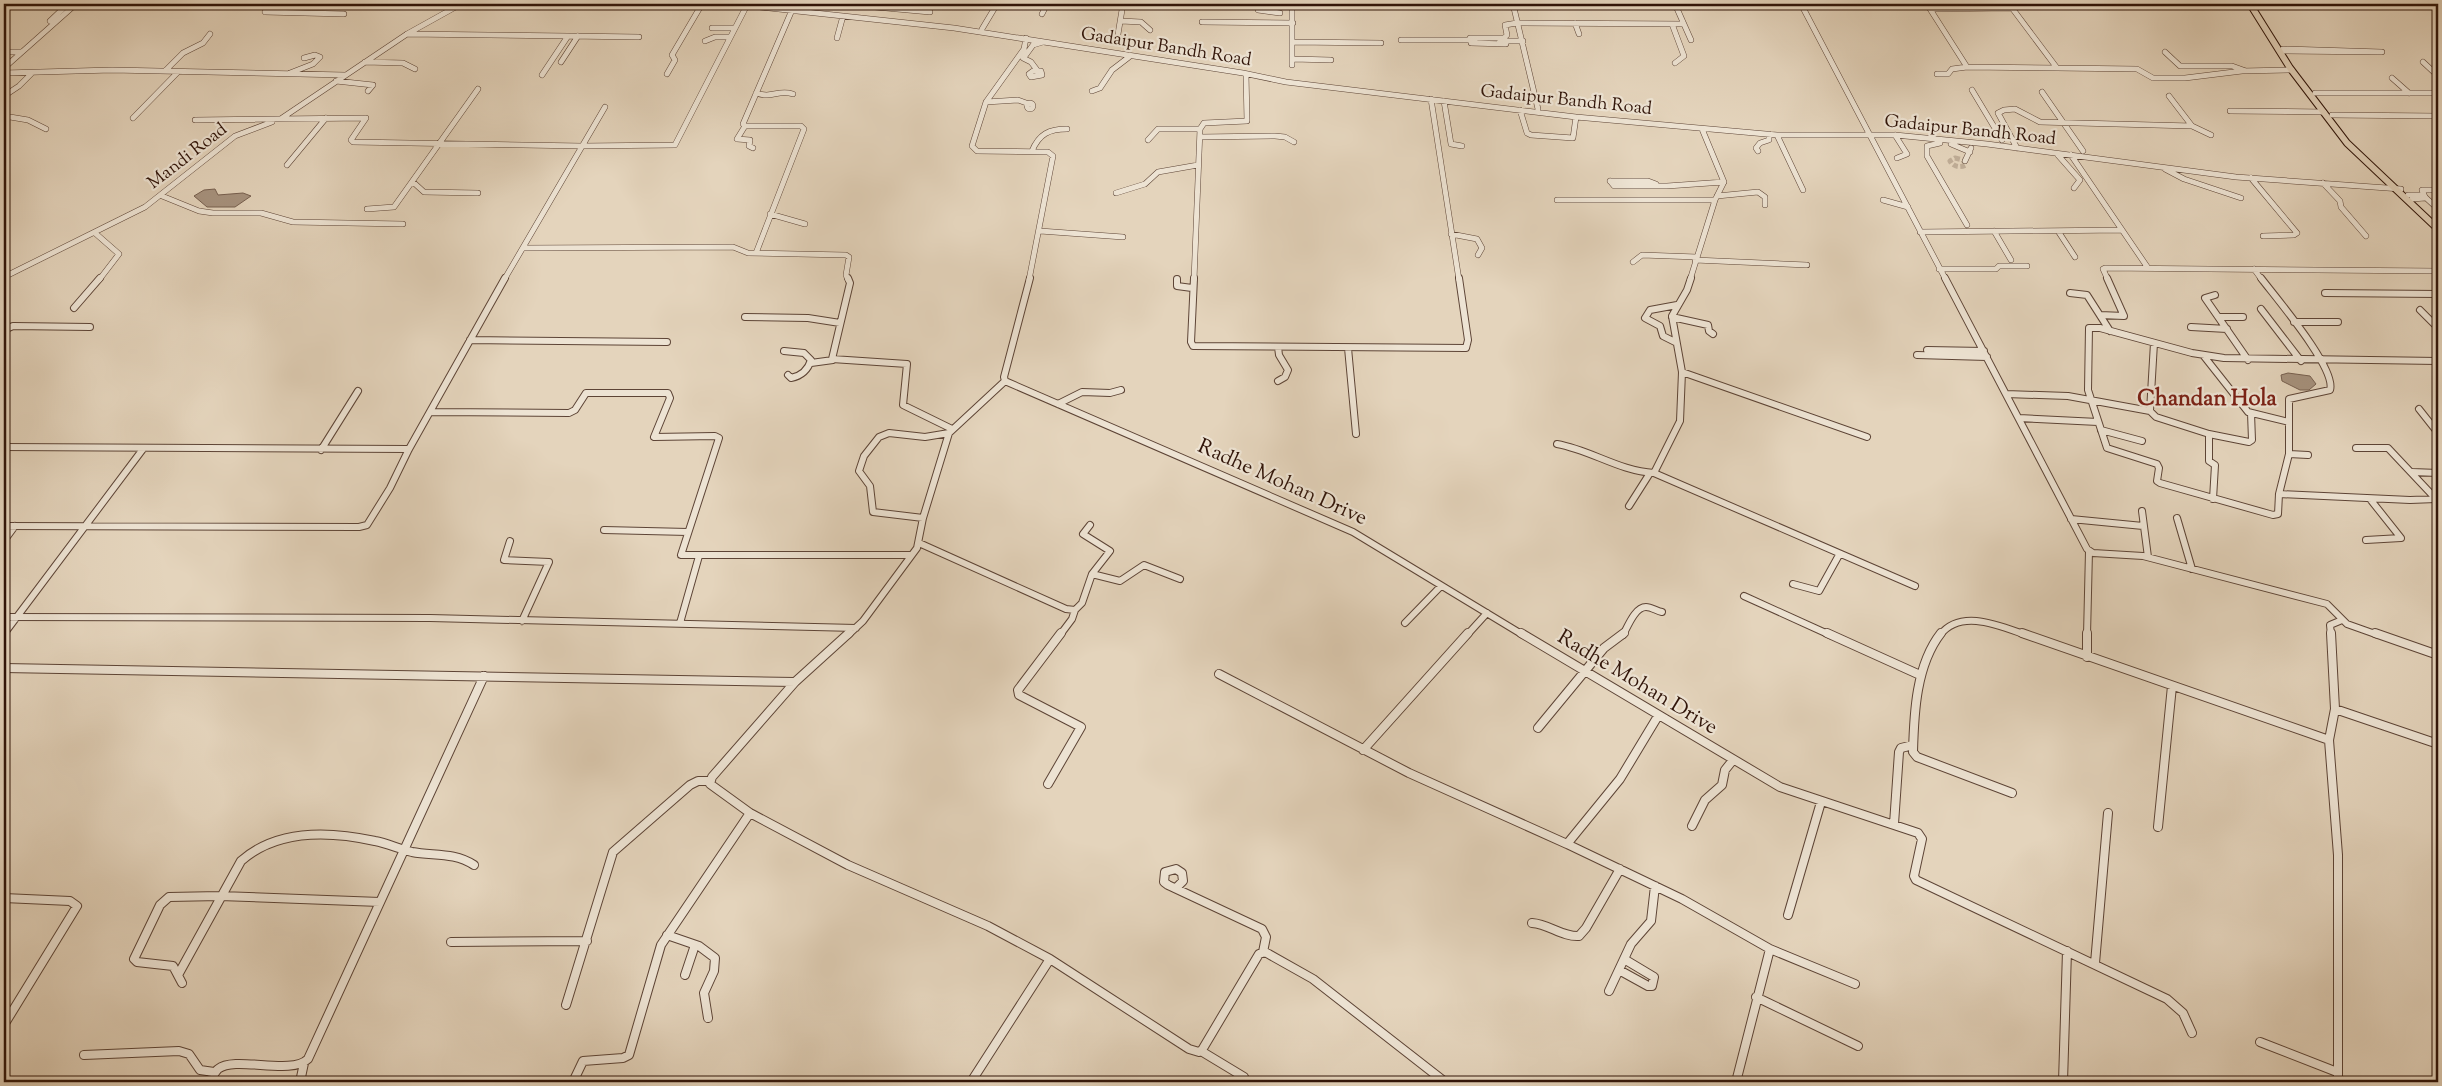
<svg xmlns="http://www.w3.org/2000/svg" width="2442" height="1086" font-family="'Sorts Mill Goudy',serif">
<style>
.water{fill:#a7937f;stroke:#776050}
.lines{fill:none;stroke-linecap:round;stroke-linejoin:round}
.minor-tunnel{stroke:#c0ae98;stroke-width:5;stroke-dasharray:5 2.5;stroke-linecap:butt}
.minor-far2-casing{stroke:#5d4436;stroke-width:6}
.minor-far1-casing{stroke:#5d4436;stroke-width:8}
.minor-casing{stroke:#5d4436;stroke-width:10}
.major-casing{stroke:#301409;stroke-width:8}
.minor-far2{stroke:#ede3d3;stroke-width:5}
.minor-far1{stroke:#ede3d3;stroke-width:6}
.minor{stroke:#ede3d3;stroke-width:8}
.major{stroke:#e4d4bc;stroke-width:6}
.labels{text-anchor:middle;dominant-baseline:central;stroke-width:4.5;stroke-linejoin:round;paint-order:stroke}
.far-street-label{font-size:18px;fill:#301409;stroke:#ede3d3}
.street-label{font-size:21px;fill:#301409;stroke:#ede3d3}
.neighbourhood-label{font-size:22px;font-weight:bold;fill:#7a1f14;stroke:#ede3d3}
</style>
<rect width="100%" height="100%" fill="#e4d4bc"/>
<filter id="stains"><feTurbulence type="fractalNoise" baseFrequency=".004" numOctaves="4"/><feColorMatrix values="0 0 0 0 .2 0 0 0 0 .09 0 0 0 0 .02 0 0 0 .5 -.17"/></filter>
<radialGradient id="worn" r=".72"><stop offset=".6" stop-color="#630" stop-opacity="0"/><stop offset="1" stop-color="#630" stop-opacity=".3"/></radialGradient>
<path class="water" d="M215,189l3,6 25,-2 8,3 -16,11h-28l-13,-11 10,-6z
M2288,373l22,3 6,8 -7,6h-9l-18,-9 -1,-6z"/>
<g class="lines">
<path class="minor-tunnel" d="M1955,158l8,2 3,5c-6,3 -12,2 -16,-4z"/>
<defs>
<path id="minor-far2" d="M272,4l-7,8 79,2
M732,4l222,24 289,45 43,9 290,35 201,18h118l92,9 249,33 165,12
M1292,4v61
M1513,4l25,105
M1675,4l16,36
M1801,4l145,276
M2434,4l4,3
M1292,6h78
M875,7l55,5 -53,-8
M2012,8l45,60 -90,-1 -37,-58z
M1280,13l-22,-3v-4l34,-1
M1042,14l5,-10
M50,21l18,-17
M1121,21l20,1 9,8
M1202,22l91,1
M1575,23l4,11
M1672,24l12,32 -9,7
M712,28h23
M982,29l15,-25
M407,34l161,2 -26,39
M1118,34l5,-30
M568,36l71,1
M837,38l6,-22
M1026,38l-2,11 -38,53 -14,44 5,5 71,1 5,4 -24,124
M1470,38h34l3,-3 -2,-10 12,-2 166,1
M1401,40h74
M705,41l10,-4h15
M1500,41h23
M1293,42l88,1
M1471,43l35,1
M2283,49l99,3 -98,-1
M4,52h17
M2165,52l15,14h52l14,5
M1025,56l8,-11 10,-3
M1023,58l8,4 6,8
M1293,59l38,1
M365,62l38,1 12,6
M561,62l17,-26
M2423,62l15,14
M4,68l72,-64
M2057,68l80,1 16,9h32l57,-7 50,-1
M165,71l18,-18 20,-10 7,-9
M1033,71h8l1,4 -11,2 -2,-3z
M4,73l108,-3 233,5
M290,73l23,-9 7,-7 -5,-2 -11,3
M667,74l8,-14 -3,-5 30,-51
M1937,74h11l4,-5 15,-2
M2392,78l17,15
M336,81l37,4 -5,6
M1972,90l30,50
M1092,91l8,-3 12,-18 17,-13
M2042,92l41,59
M756,93c16,6 22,-4 37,1
M2315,93h123
M4,96l15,-10 13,-13
M2169,96l23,30 19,9
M1431,99l28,181
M1444,101l7,43 11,2
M986,102l32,-2 11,4
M1027 106a3 3 0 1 1 6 0a3 3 0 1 1-6 0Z
M1520,110l7,23 4,2 42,3 3,-21
M2230,111l94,1
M2332,115l106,1
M4,116l24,4 18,9
M133,118l45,-46
M282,118l125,-84 54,-30
M195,120l171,-2 -15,22 2,2 229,4 93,-1 72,-140
M745,126l-8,13 13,1 -1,6 4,2
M1777,135l26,55
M1895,135l12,19 -10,4
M1200,137l75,-1 10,1 9,5
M1148,140l10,-11h42
M1940,143l-13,3v10l40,69
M1951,144l19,8
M2017,148l-19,-35 6,-3 11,-1 25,13 152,4
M1032,151c7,-17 17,-22 35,-22
M1758,151l-2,-3 4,-5 9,-3v-6
M2057,154l23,26 -6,8
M2071,155l77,113
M1965,161l6,-13
M287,165l39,-47
M2165,169l19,10 57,19
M2251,178l46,55 -3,2 -31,1
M1610,181l4,5h53l57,-4
M1610,181h38l8,3
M413,182l11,10 54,1
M2323,183l17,18 1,6 25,29
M1116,193l29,-9 13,-12 40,-7
M2408,195h13l4,3 -13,1
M162,196l37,15 14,2h48l32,9 110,2
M1717,196l41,-4 7,5v8
M2425,197l-3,-7h16
M2425,197l12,11
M1557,200h158
M1883,200l25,7
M367,209l27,-2 84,-118
M770,214l35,10
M1040,231l83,6
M1994,231l17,29
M2058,231l17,26
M1920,232l202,-2
M95,233l24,21 -20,26
M1451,234l26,5 5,9 -4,7
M523,248l210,-1 15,6 98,2 3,2 -3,18 2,5
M756,253l48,-124 -3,-3h-56l-2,-2 49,-114
M1695,260l112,5
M1633,262l9,-7 55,2
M1939,269h57l3,-3h28
M2254,269l8,11
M4,277l141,-70 90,-71 37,-14
M504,280l101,-173
M1194,280l6,-151 4,-6 43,-2 -1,-47
M1690,280l25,-80 9,-18 -22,-53
M2108,280l-5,-11 2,-1 333,3"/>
<path id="minor-far1" d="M848,278l2,5 -18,76 75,5 -4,41 49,24
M1030,278l-26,99 1,4 348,151 170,103
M1194,278l-3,64 2,4 273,2 2,-8 -9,-62
M1691,278l-4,12 -15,26 10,56 -2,49 -26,52 261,113
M1945,278l142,271 6,4 50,3 184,48 20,20 31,11
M2261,278c15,20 76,91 69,112l-41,9v23
M1177,279v7l15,2
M2070,293l17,2 23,36
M2325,293l113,1
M2215,295l-10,3 43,62
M74,308l26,-30
M2261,309l40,52
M2420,310l14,14 4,1
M2100,315l24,1 -17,-38
M745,317l63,1 32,5
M1672,317l36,8 1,6 4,3
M2219,317h24
M2294,322h44
M2191,327l36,2
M4,330l9,-4 77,1
M470,340l197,2
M1675,342l-12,-6 -3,-10 -15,-8 5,-8 27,-5
M2154,343l-4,68 6,6 53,17 40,8 3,-2 -1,-27
M1278,347l1,8 9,15 -3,7 -7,4
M1348,348l8,86
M1927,350l57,1
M784,351l20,2 7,7c-3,10 -10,16 -20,18l-3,-3
M1917,355l70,2
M2203,355l45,57 41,10v32l-10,40 131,6 26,-1 -48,-51h-32
M811,363l22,-3
M1682,372l185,65
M2006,394l62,2 82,15
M1058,404l24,-12 28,1 11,-3
M2419,409l19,24
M430,412l139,1 6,-3 11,-17h82l2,5 -16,39 61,-1 4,2 -38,117h229
M2019,418l79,4
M2101,430l41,11
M2209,434v27l6,4 -2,34
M1557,444c34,6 62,27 97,29
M4,447l405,2
M321,450l37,-59
M2289,454l19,1
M2412,472l26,1
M2279,494l-1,20 -5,1 -113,-32 -3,-2 2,-13 -2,-4 -50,-16 -19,-58 1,-62h11l92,25 32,5 214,3
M1629,506l21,-33
M2142,511l6,46
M923,518l-50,-6 -3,-26 -11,-15 5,-15 15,-19 10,-4 36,4 24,-4
M2177,518l15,51
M2071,519l72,7
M4,526l355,1 8,-2 23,-37 19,-39 96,-171
M604,530l84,2
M2366,540l35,-2 -31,-39
M4,541l11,-15
M510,541l-6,19 45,2 -27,59
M919,543l147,66 9,1 7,-7 10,-29 18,-23 -27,-17 7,-9
M1092,574l28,7 24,-16 36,14
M1793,584l26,7 20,-36
M1744,596l86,39
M4,617l426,1 426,10
M680,623l19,-67
M1405,623l36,-37
M4,634l139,-185
M848,635l15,-14 54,-73 6,-30 26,-85 56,-52
M1060,635l12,-16 3,-9
M1467,635l20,-22
M1623,635c5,-9 12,-28 23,-28 5,0 11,4 16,5
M1940,635c21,-27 60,-9 86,0
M2087,635l2,-84
M2331,635l-1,-10 12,-5"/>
<path id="minor" d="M849,633l-54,49 -83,95 -2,7 40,29 98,52 140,61 62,33 139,90 10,3 3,-2 57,-96 6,-2 48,27 132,103
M1521,633l259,154 138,46 4,6 -8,37 2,4 251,119 16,14 9,20
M1827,633l93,42
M1941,633c-25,32 -27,80 -28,119l4,5 95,36
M2022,633l307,107 6,-31 -4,-76
M2375,633l63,22
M2087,657v-24
M4,668l791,14
M1219,674l190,99 158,71 115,55 88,50 -34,133
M2335,709l103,35
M1538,728l66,-80 20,-15
M2329,740l9,115v227
M1363,750l105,-117
M1048,784l33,-57 -62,-32 -1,-5 43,-57
M1894,824l5,-72 2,-4 12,-3
M1692,826l13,-26 17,-15 3,-15 8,-10
M2158,827l14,-141
M1567,844l53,-65 38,-63
M1177,887l6,-6 -1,-8 -6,-4 -11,3 -1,10 4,3 94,44 4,8 -3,15
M4,898l66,3 7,5 -73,119
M1788,915l33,-113
M1532,923c17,1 30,14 47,13l7,-8 34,-59
M667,935l32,11 16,12 -1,13 -10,22 4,25
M451,942l136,-1
M1770,949l85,35
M2095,963l13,-150
M1619,970l29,16h4l2,-9 -30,-18
M178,975l63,-114c36,-32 89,-30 134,-20 12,2 24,8 37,11 22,4 42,0 62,13
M685,975l10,-30
M182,983l-9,-17 -36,-4 -3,-3 26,-54 9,-8 51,-1 160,6
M1609,991l22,-47 20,-23 4,-35
M1756,997l102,49
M566,1005l47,-153 77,-67 8,-4h12
M2260,1042l77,30
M1201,1051l43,26 2,5
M84,1055l95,-4 10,3 11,16 14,2
M209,1082c3,-4 6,-10 9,-13 17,-14 73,7 90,-10l176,-383
M300,1082l4,-19
M573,1082l10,-21 40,-3 6,-3 32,-110 89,-132
M971,1082l79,-123
M2063,1082l4,-131"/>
<path id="major" d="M2250,4l40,64 57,75 91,86"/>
</defs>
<use href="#minor-far2" class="minor-far2-casing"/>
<use href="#minor-far1" class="minor-far1-casing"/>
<use href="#minor" class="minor-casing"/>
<use href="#major" class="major-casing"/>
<use href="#minor-far2" class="minor-far2"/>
<use href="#minor-far1" class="minor-far1"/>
<use href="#minor" class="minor"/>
<use href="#major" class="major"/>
</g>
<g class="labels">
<g class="far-street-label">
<text transform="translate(1166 48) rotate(9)">Gadaipur Bandh Road</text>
<text transform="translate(1566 101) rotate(6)">Gadaipur Bandh Road</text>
<text transform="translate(1970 131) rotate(6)">Gadaipur Bandh Road</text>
<text transform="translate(188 157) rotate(-38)">Mandi Road</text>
</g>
<g class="street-label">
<text transform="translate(1282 483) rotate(24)">Radhe Mohan Drive</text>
<text transform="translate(1637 683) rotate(31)">Radhe Mohan Drive</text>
</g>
<g class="neighbourhood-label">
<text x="2207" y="400">Chandan Hola</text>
</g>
</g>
<rect width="2442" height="1086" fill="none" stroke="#e4d4bc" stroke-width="20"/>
<rect x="5" y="5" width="2432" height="1076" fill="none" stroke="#301409" stroke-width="2.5"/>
<rect x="10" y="10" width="2422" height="1066" fill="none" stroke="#301409"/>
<rect width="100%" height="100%" filter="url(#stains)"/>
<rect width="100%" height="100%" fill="url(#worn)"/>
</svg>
